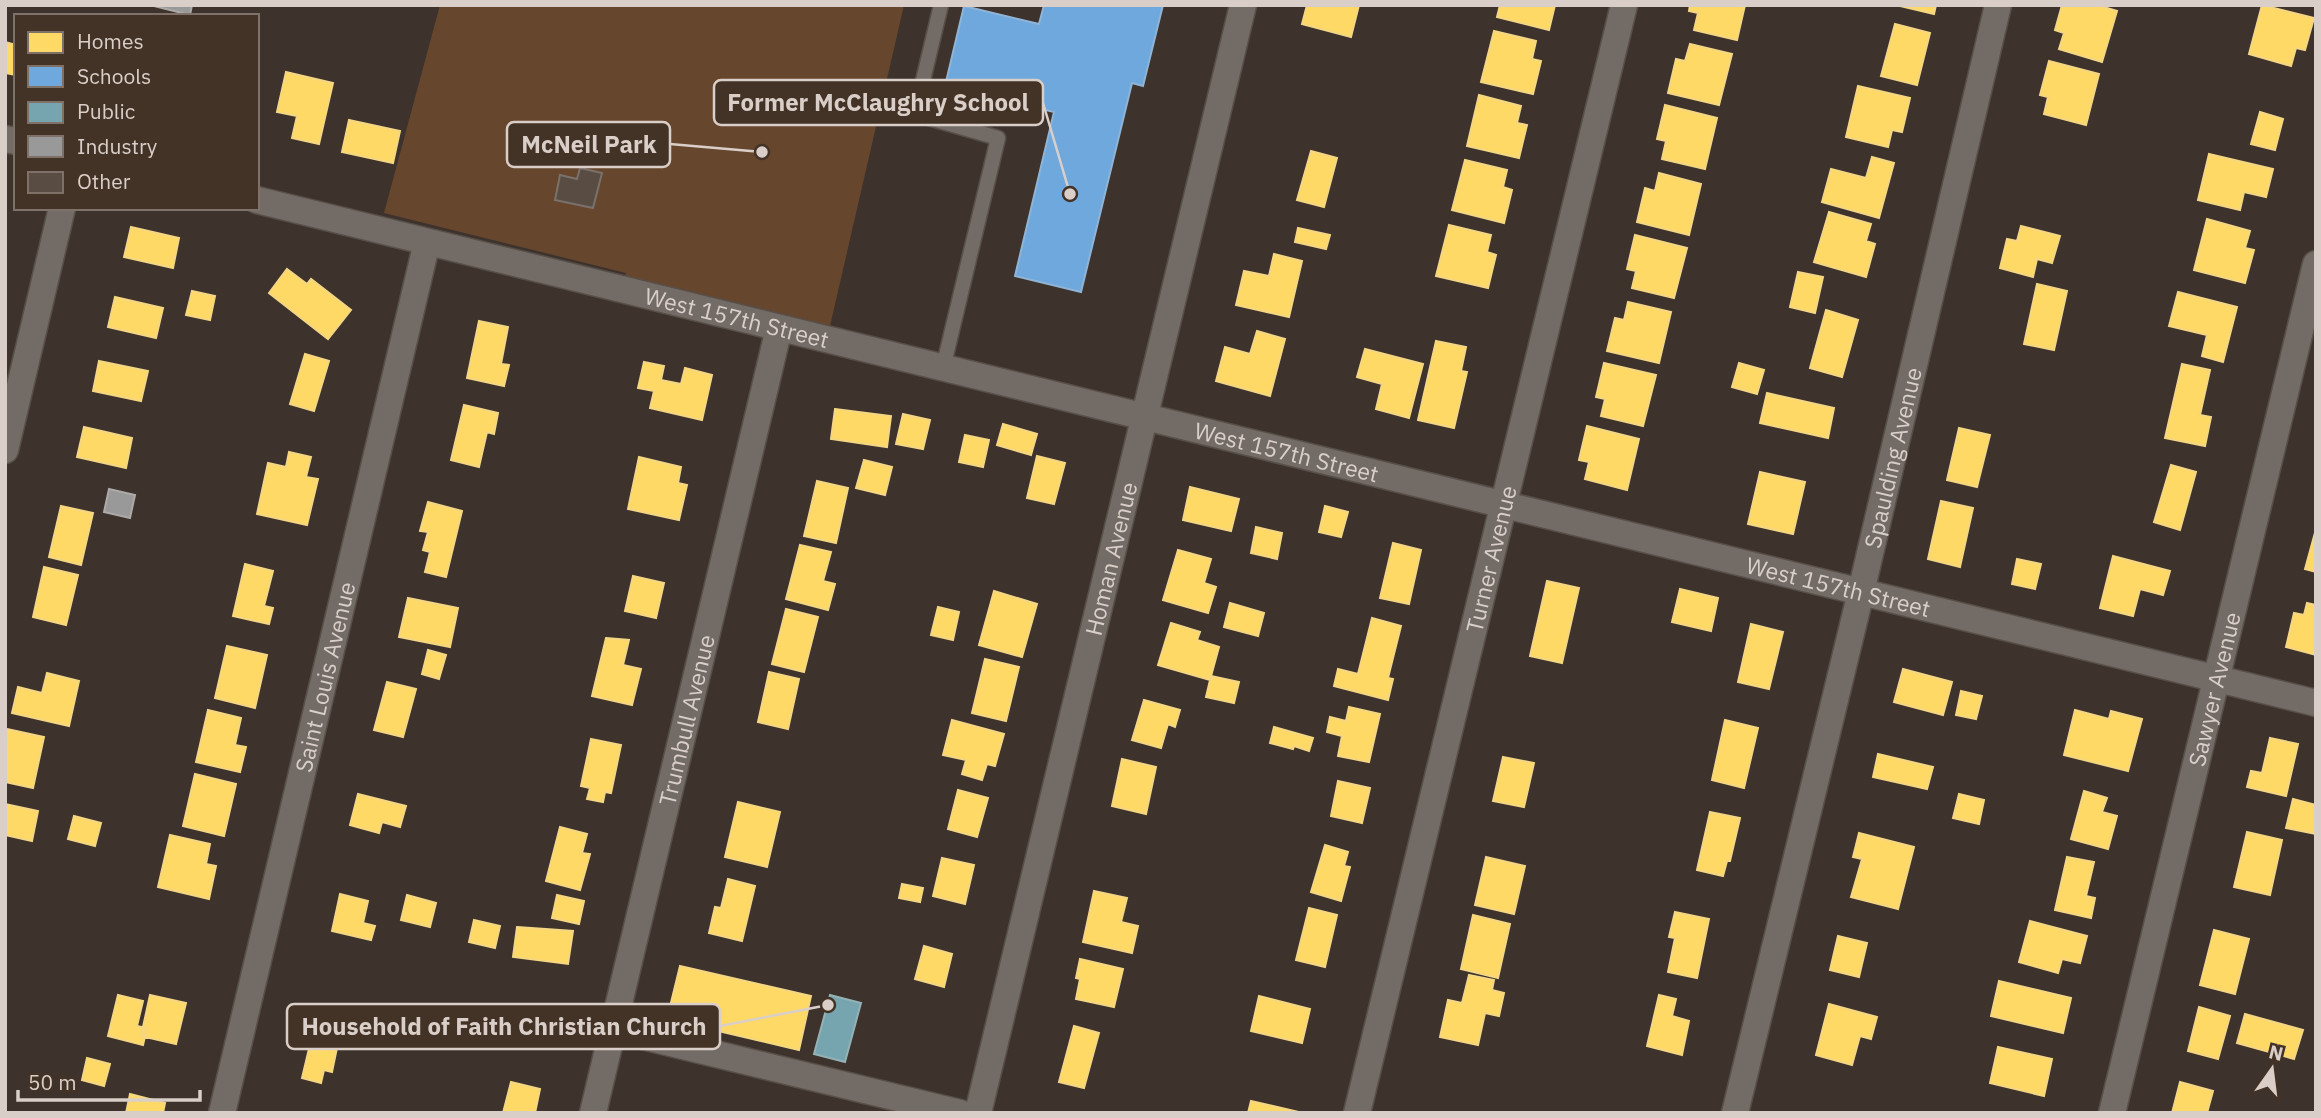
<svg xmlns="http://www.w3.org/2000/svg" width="2321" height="1118" font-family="'IBM Plex Sans',sans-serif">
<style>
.green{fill:#67462e}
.homes{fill:#ffd966;stroke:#f4d683;stroke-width:2}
.schools{fill:#6fa8dc;stroke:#8fb4d6;stroke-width:2}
.public{fill:#76a5af;stroke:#94b2b6;stroke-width:2}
.industry{fill:#999;stroke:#aca9a7;stroke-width:2}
.building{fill:#594c43;stroke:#7a716b;stroke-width:2}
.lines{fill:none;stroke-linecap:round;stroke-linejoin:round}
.service-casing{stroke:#574f48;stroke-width:17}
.minor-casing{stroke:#574f48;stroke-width:29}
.service{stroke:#736b66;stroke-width:14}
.minor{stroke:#736b66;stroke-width:26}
.labels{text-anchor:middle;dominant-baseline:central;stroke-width:7;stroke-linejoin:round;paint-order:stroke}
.street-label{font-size:23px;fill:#dacfc8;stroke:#433226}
.leader{fill:none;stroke:#dacfc8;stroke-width:2.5}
.callout-dot{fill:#dacfc8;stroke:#433226;stroke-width:2.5}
.callout{fill:#433226;stroke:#dacfc8;stroke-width:2.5}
.callout-label{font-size:24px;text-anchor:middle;font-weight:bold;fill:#dacfc8}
</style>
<rect width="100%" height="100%" fill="#3d332c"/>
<path class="green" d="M440,5h464l-77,334 -204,-49 3,-17 -242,-60z"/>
<path class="homes" d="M1307,5h52l-8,32 -49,-13z
M1500,5h55l-6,25 -52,-13z
M1690,5h55l-8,35 -43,-10 4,-17 -9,-2z
M1896,5h40l-2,9z
M2062,5h35l20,6 -15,51 -43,-13 5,-16 -9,-3z
M2262,5l52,13 -9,32 -9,-2 -5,18 -42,-12z
M1895,24l35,9 -13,52 -36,-9z
M1494,31l42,10 -4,18 9,2 -8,33 -52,-12z
M5,42l11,3v30l-11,-2z
M1690,44l42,10 -13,51 -51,-12 8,-34 9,2z
M2049,61l50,13 -13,51 -42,-11 4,-17 -8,-2z
M286,72l47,11 -14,61 -27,-6 5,-22 -20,-4z
M1858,86l52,12 -8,34 -10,-2 -4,17 -42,-10z
M1479,95l42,11 -4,17 10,2 -8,33 -52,-12z
M1665,105l52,13 -12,51 -43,-10 4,-18 -9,-2z
M2260,112l23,7 -8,31 -24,-6z
M349,120l51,11 -7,32 -51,-11z
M1311,151l26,7 -13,49 -27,-7z
M2209,154l64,15 -7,28 -22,-5 -4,18 -42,-10z
M1872,157l22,6 -15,55 -57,-16 9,-33 35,9z
M1465,160l42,10 -4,17 9,3 -8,33 -52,-13z
M1659,173l42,11 -12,51 -52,-13 8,-34 10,3z
M1829,212l42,12 -5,17 9,3 -9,33 -52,-15z
M2207,219l43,12 -5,17 9,2 -9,33 -51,-13z
M1449,225l42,10 -4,17 9,3 -8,33 -52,-12z
M2021,226l39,10 -8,27 -15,-4 -4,18 -33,-9 7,-29 10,2z
M131,227l48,11 -6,30 -49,-11z
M1298,228l32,7 -4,14 -31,-7z
M1635,235l52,13 -13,50 -42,-10 4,-17 -9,-2z
M1274,254l28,7 -13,56 -53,-12 8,-34 25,5z
M287,269l20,15 4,-5 40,31 -23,29 -59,-46z
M1798,272l25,5 -8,36 -25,-6z
M2037,284l30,7 -13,59 -30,-6z
M192,291l23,5 -5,24 -24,-5z
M2178,292l59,15 -14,55 -21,-6 5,-21 -38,-9z
M115,297l48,11 -7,30 -48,-11z
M1628,302l43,10 -12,51 -52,-12 8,-33 9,2z
M1826,310l32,10 -16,57 -32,-9z
M479,321l29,6 -7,37 8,1 -5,21 -37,-8z
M1257,331l28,8 -15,57 -54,-15 9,-34 25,7z
M1436,341l30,6 -5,24 6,1 -13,56 -36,-8z
M1365,349l58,15 -14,54 -33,-9 6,-25 -25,-7z
M305,354l24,7 -15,50 -24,-7z
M99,361l49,10 -7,30 -48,-10z
M644,362l20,4 -3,14 20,4 4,-16 27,7 -10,45 -52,-12 4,-17 -16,-3z
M1604,363l52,12 -13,51 -42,-10 4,-17 -9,-2z
M1739,363l25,7 -7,24 -25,-7z
M2182,364l28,6 -10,45 11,2 -6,29 -40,-8z
M1767,393l67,15 -6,30 -68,-15z
M464,405l34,8 -4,21 -7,-2 -8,35 -28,-7z
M835,409l56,7 -4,31 -56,-8z
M903,414l27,6 -7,29 -27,-5z
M1003,424l34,10 -6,21 -34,-10z
M1587,426l52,13 -12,51 -42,-11 4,-17 -10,-2z
M84,427l48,11 -6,30 -49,-11z
M1959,428l31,7 -13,52 -30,-7z
M965,435l24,5 -6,27 -24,-5z
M289,452l22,5 -5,20 12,2 -11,46 -50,-11 11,-51 18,4z
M1037,456l28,7 -11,41 -27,-6z
M639,457l42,10 -3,16 9,2 -8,35 -51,-11z
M864,460l28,7 -7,28 -29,-7z
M2171,465l25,7 -16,58 -26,-8z
M1760,472l45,10 -12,52 -45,-10z
M817,481l31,7 -12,55 -32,-7z
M1190,487l49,12 -8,32 -48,-11z
M1941,501l32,7 -13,59 -32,-8z
M428,502l34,9 -16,66 -21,-5 5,-20 -7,-2 5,-18 -8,-1z
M61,506l32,7 -12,52 -32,-8z
M1325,506l23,6 -7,25 -22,-5z
M1256,527l26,6 -5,26 -26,-6z
M2316,529v43l-11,-3z
M1393,543l28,7 -12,54 -29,-6z
M800,545l31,7 -8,29 12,3 -7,26 -42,-11z
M1178,550l33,9 -7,24 12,4 -8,26 -45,-13z
M2113,556l57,15 -7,24 -23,-6 -7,27 -33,-8z
M2017,559l24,5 -6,25 -23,-5z
M245,564l28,7 -9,35 9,2 -4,16 -36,-8z
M44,567l34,8 -12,50 -33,-8z
M633,576l31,7 -8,35 -31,-7z
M1547,581l32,7 -17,75 -32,-7z
M1680,589l38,9 -7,33 -39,-9z
M994,591l43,13 -15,53 -43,-12z
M408,598l50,10 -8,39 -51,-10z
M1230,603l34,10 -6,23 -34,-9z
M2307,603l9,2v50l-30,-8 8,-34 10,2z
M938,607l21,5 -6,28 -22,-5z
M786,609l32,8 -14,55 -32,-8z
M1372,618l29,8 -13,52 5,1 -5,21 -54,-14 4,-17 20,5z
M1171,623l29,9 -3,8 22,7 -9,33 -52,-15z
M1751,624l32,8 -14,57 -31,-7z
M606,638l23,2 -6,25 18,4 -9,36 -40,-9z
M227,646l40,9 -12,53 -40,-10z
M428,650l18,5 -7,24 -17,-5z
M985,659l34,8 -13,54 -34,-8z
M1903,669l49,13 -9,33 -49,-13z
M769,672l30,7 -11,50 -30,-7z
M47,673l32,8 -10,45 -57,-13 6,-26 24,6z
M1211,676l28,6 -5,21 -28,-6z
M387,682l29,7 -13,48 -29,-7z
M1961,691l21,5 -6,23 -20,-4z
M1144,700l36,10 -5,17 -7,-3 -7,24 -29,-8z
M1349,707l31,7 -11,48 -31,-6 4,-20 -15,-4 3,-15 16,4z
M208,710l33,8 -6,27 11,2 -6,25 -44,-10z
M2075,710l34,9 2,-8 31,8 -14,52 -64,-16z
M952,720l52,14 -9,32 -8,-2 -5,16 -20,-6 4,-14 -23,-5z
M1725,720l33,8 -14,60 -32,-8z
M1274,727l39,11 -4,13 -15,-5 -1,3 -23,-6z
M7,729l37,8 -11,51 -28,-6z
M2270,738l28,6 -12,52 -39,-9 4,-16 11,2z
M591,739l30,6 -10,48 -6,-1 -2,10 -16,-3 3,-11 -9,-2z
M1878,754l55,13 -6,22 -54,-12z
M1503,757l31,6 -10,44 -31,-6z
M1122,759l34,8 -10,47 -34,-8z
M195,774l41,10 -12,52 -41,-10z
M1338,781l32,7 -8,35 -31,-7z
M958,790l30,8 -11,39 -29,-8z
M2084,791l23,7 -5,14 15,4 -9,33 -37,-10z
M358,794l48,12 -6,21 -18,-5 -3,11 -29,-8z
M1959,794l25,6 -5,24 -26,-6z
M2293,799l23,6v29l-30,-6z
M738,802l42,10 -13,55 -42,-10z
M5,804l33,7 -6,30 -27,-6z
M1710,812l30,6 -10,43h-3l-4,15 -26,-6z
M74,816l27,7 -6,23 -27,-7z
M560,827l27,7 -5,19 8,1 -10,36 -34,-9z
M2247,832l35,8 -12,55 -36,-8z
M1859,833l55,14 -16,62 -47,-12 11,-38 -9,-2z
M170,835l40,9 -4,20 10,2 -7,33 -51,-12z
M1325,845l23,7 -4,14 6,1 -9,34 -30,-9z
M1486,857l39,9 -11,48 -39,-9z
M2067,857l27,5 -8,34 9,2 -4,20 -36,-8z
M942,858l32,7 -9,39 -32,-8z
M728,879l27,7 -13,55 -33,-8 6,-26 6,1z
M902,884l21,4 -3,14 -21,-4z
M1094,891l33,7 -6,24 17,4 -6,27 -49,-11z
M340,894l28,7 -5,22 12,3 -4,14 -39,-9z
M407,895l29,8 -6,24 -29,-7z
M557,895l27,6 -5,23 -27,-6z
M1309,908l28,7 -12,52 -29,-7z
M1675,912l34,7 -12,59 -29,-6 7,-34 -6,-1z
M1473,915l37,9 -12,54 -37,-9z
M474,920l26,6 -5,22 -26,-6z
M2030,921l57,15 -7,27 -18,-4 -4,14 -39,-11z
M517,927l56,4 -5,33 -55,-7z
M2214,930l35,9 -14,55 -35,-9z
M1838,936l29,7 -8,34 -29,-7z
M924,946l28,8 -8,33 -29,-8z
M1080,959l43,10 -9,38 -38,-8 4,-20 -4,-1z
M680,966l131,30 -12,54 -132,-31z
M1469,975l25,5 -2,10 12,3 -5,23 -14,-3 -7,32 -38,-8 8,-37 14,3z
M1999,981l72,17 -8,35 -72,-17z
M118,995l25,6 -6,25 10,2 -4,17 -35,-9z
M150,995l36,8 -10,41 -35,-8z
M1659,995l17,4 -4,17 17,5 -7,34 -35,-9z
M1259,996l51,13 -8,34 -51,-12z
M1829,1004l48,13 -6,22 -11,-3 -8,29 -36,-10z
M2199,1007l31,9 -12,43 -30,-8z
M2245,1014l58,16 -9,29 -57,-16z
M1074,1026l25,7 -15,55 -25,-6z
M313,1032l26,6 -7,34 -8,-2 -3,13 -19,-5z
M1998,1047l54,12 -8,37 -54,-13z
M87,1058l23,6 -6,22 -22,-6z
M511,1082l29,7 -5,24h-32z
M2180,1082l33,9 -6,22h-35z
M130,1094l35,9 -2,10h-37z
M1251,1101l48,11 -1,1h-50z"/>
<path class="schools" d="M1044,5h119l-20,81 -11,-3 -51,209 -66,-16 39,-164 -109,-26 19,-80 75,18z"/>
<path class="public" d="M830,995l31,8 -16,59 -31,-8z"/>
<path class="industry" d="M150,5h42l-2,10z
M109,489l26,6 -5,23 -26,-6z"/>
<path class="building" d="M580,168l22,5 -9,35 -38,-8 5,-25 17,4z"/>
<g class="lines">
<defs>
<path id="service" d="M941,5l-26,109 83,24 -55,230"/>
<g id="minor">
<path d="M5,139l11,2"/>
<path id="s1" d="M257,200l2059,503"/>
<path d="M5,450l57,-242"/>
<path d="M613,1029l347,84"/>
<path id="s2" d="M222,1113l205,-871"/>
<path id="s3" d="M593,1113l186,-785"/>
<path id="s4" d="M978,1113l265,-1108"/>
<path id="s5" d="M1357,1113l267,-1108"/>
<path id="s6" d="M1735,1113l126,-521 137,-587"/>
<path id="s7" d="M2112,1113l204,-849"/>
</g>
</defs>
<use href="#service" class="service-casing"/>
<use href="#minor" class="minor-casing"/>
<use href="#service" class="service"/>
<use href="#minor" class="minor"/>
</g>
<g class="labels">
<g class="street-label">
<text stroke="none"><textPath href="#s1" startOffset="494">West 157th Street</textPath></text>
<text stroke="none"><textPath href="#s1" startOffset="1060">West 157th Street</textPath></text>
<text stroke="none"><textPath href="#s6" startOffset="674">Spaulding Avenue</textPath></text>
<text stroke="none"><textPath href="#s4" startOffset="570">Homan Avenue</textPath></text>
<text stroke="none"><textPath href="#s5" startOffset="570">Turner Avenue</textPath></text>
<text stroke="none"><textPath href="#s1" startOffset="1628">West 157th Street</textPath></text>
<text stroke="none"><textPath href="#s2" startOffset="448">Saint Louis Avenue</textPath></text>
<text stroke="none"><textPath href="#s7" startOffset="436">Sawyer Avenue</textPath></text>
<text stroke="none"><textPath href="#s3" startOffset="404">Trumbull Avenue</textPath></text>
</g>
</g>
<path class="leader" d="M1070 194L1043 103M762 152L670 144M828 1005L720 1026"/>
<g class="callout-dot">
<circle cx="1070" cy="194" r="7"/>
<circle cx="762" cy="152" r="7"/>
<circle cx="828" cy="1005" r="7"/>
</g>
<g class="callout">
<rect x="714" y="80" width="329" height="45" rx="7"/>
<rect x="507" y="122" width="163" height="45" rx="7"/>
<rect x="287" y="1004" width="433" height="45" rx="7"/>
</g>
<g class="callout-label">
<text x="878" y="111">Former McClaughry School</text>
<text x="589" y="153">McNeil Park</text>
<text x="504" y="1035">Household of Faith Christian Church</text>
</g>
<rect width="2321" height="1118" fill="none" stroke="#dacfc8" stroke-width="14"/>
<rect x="14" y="14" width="245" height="196" fill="#433226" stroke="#7f7167" stroke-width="2"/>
<rect x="28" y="32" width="35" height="21" fill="#ffd966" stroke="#7f7167" stroke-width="2"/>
<text x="77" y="49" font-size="21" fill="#dacfc8">Homes</text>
<rect x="28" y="66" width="35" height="21" fill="#6fa8dc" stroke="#7f7167" stroke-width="2"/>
<text x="77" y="84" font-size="21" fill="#dacfc8">Schools</text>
<rect x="28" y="102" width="35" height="21" fill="#76a5af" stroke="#7f7167" stroke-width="2"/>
<text x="77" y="119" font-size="21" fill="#dacfc8">Public</text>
<rect x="28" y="136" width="35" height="21" fill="#999999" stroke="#7f7167" stroke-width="2"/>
<text x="77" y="154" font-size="21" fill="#dacfc8">Industry</text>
<rect x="28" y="172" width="35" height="21" fill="#594c43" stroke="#7f7167" stroke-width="2"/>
<text x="77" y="189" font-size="21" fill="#dacfc8">Other</text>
<g transform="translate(2272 1069) rotate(14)" stroke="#433226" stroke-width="5" paint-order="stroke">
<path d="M0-5L12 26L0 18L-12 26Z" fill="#dacfc8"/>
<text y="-10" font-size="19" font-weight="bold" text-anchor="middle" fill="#dacfc8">N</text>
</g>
<path d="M18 1090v10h182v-10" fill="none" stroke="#dacfc8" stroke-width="3.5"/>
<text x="28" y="1090" font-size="21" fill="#dacfc8" stroke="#433226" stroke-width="5" paint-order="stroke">50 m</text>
</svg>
